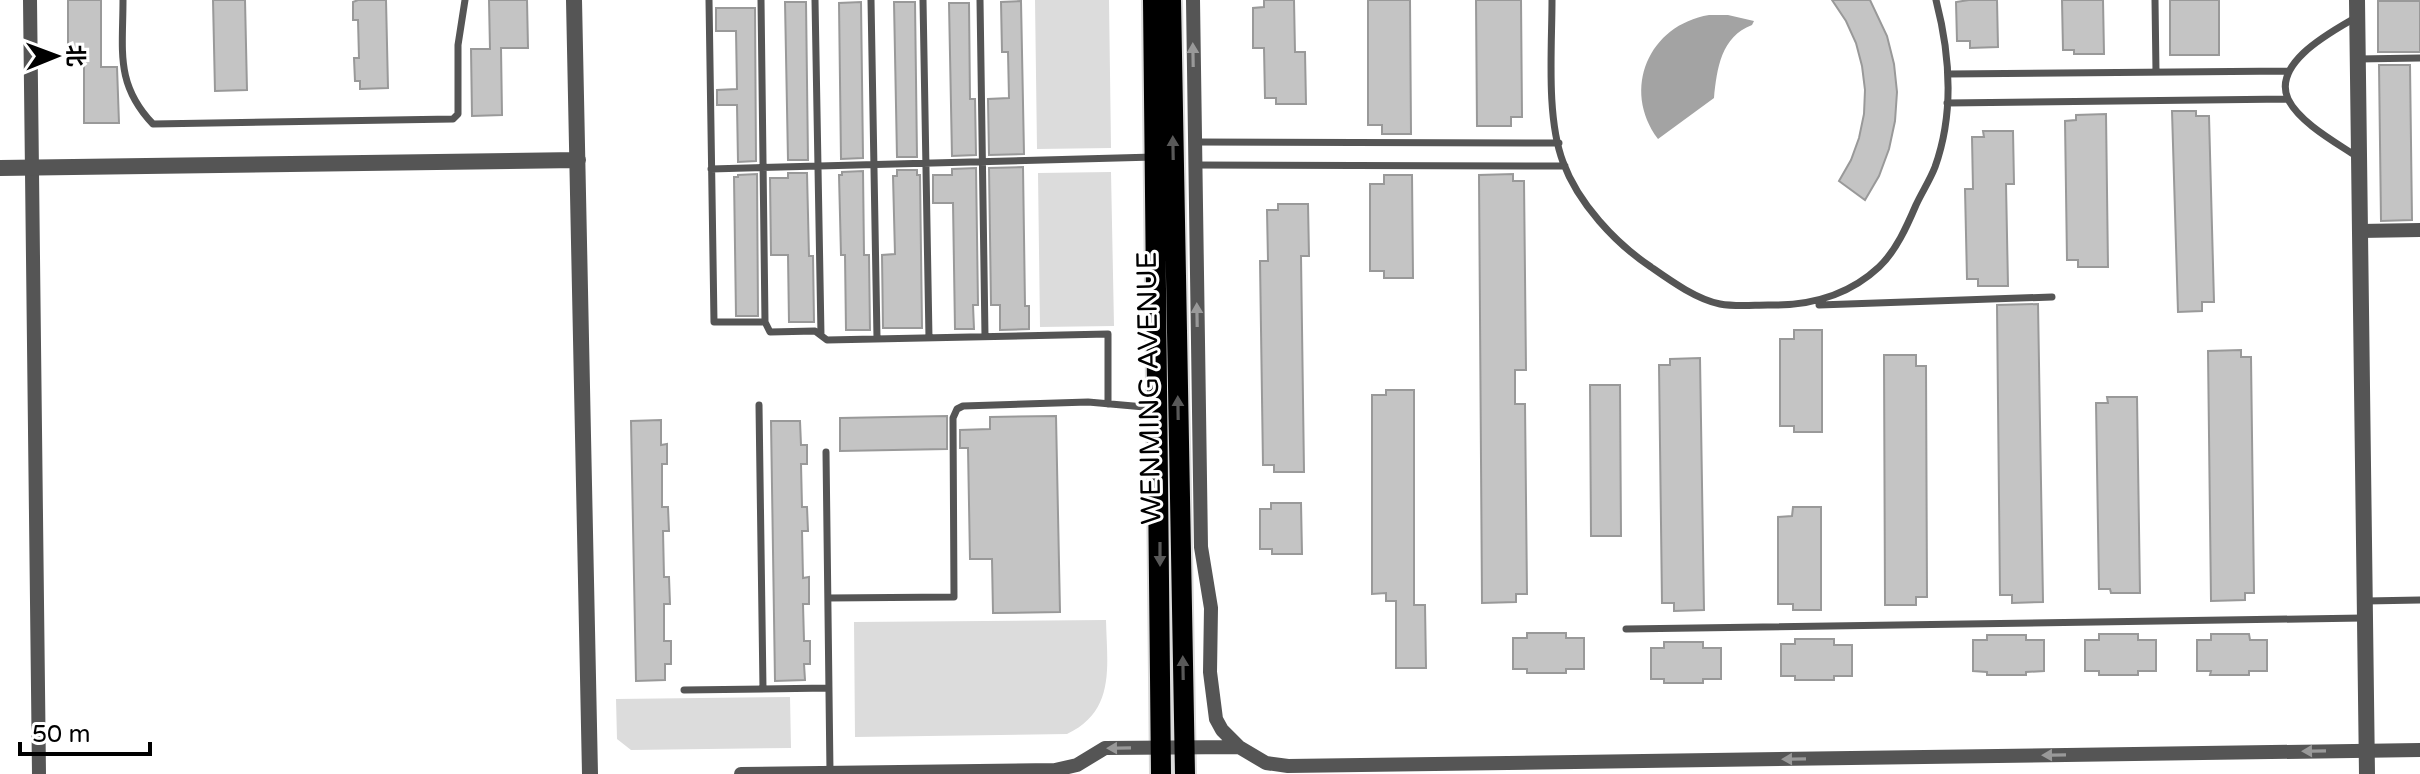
<svg xmlns="http://www.w3.org/2000/svg" width="2420" height="774" font-family="'Varela Round','Noto Sans SC',sans-serif">
<style>
.green{fill:#dcdcdc}
.water{fill:#a3a3a3}
.building{fill:#c4c4c4;stroke:#999;stroke-width:2}
.lines{fill:none;stroke-linecap:round;stroke-linejoin:round}
.primary-casing{stroke:#dbdbdb;stroke-width:24}
.service{stroke:#555;stroke-width:7}
.minor{stroke:#555;stroke-width:14}
.tertiary{stroke:#555;stroke-width:16}
.primary{stroke:#000;stroke-width:20}
.oneway{fill:#999}
.oneway2{fill:#595959}
.labels{text-anchor:middle;dominant-baseline:central;stroke-width:6;stroke-linejoin:round;paint-order:stroke}
.street-label{font-size:28px;fill:#000;stroke:#fff}
</style>
<rect width="100%" height="100%" fill="#fff"/>
<path class="green" d="M1035,0h74l2,148 -74,1z
M1111,172l3,154 -74,1 -2,-154z
M1106,620c1,46 10,91 -39,114l-212,3 -1,-115z
M790,697l1,51 -160,2 -14,-11 -1,-40z"/>
<path class="water" d="M1709,15h19l26,6 -2,4c-31,12 -35,43 -38,73l-56,41c-37,-50 -9,-114 51,-124z"/>
<path class="building" d="M68,0h33v67h16l2,56h-35v-63h-16z
M213,0h32l2,90 -32,1z
M358,0h28l2,88 -28,1v-8h-5l-1,-23h5l-1,-38h-5v-18z
M489,0h38l1,48h-27l1,67 -30,1 -1,-67h19z
M1264,0h30l1,52h10l1,52h-30v-6h-11l-1,-50h-11v-40l11,-1z
M1368,0h42l1,134h-29v-9h-14z
M1476,0h45l1,117h-11v9h-34z
M1832,0h38l17,36 7,28 3,28 -2,29 -6,28 -10,27 -14,24 -26,-19 12,-21 8,-22 5,-24 1,-24 -3,-24 -6,-23 -10,-22z
M1969,0h28l1,47 -28,1v-7h-13l-1,-39z
M2062,0h41l1,54h-30v-4h-11z
M2170,0h49v55h-49z
M1021,1l3,153 -35,1 -1,-56 21,-1 -1,-46h-6l-1,-50z
M2378,1h42v51h-42z
M785,2h21l2,158h-20z
M861,2l2,156 -22,1 -2,-156z
M894,2h21l2,155h-20z
M949,3h20l1,96h5l1,56 -24,1z
M716,8h39l1,153 -18,1 -1,-57h-20v-15l20,-1 -1,-58h-20z
M2379,65h31l2,155 -31,1z
M2172,111h24v5h13l5,186h-12v9l-24,1z
M2106,114l2,153h-30v-7h-11l-2,-139 11,-1v-5z
M1983,131h30l1,53h-8l2,102h-30v-7h-11l-2,-90h8l-1,-52h12z
M1023,167l2,139h4v23l-29,1v-25h-9l-2,-137z
M976,168l2,137h-5l1,24h-19l-2,-126h-20v-28h19v-6z
M897,170h20v5h3l2,153h-39l-1,-73 13,-1 -2,-78h4z
M863,171l1,84h5l1,75h-24l-1,-75h-4l-2,-80h3v-3z
M788,173h19l2,83h4l1,66h-25l-1,-67h-17l-1,-77h18z
M757,174l1,142h-22l-2,-139h4v-2z
M1513,174v7h11l2,189h-11v34h10l2,190h-11v8l-34,1 -3,-428z
M1384,175h28l1,103h-29v-7h-14v-87h14z
M1278,204h30l1,52h-8l3,216h-30v-7h-11l-3,-204h8l-1,-51h11z
M2038,304l5,298 -31,1v-8h-12l-3,-290z
M1794,330h28v102h-28v-6h-14v-87h14z
M2241,350v7h10l3,236h-9v7l-34,1 -3,-250z
M1884,355h32v11h10l1,231h-11v8h-31z
M1700,358l4,252 -30,1v-8h-12l-3,-238h11v-6z
M1590,385h30l1,151h-30z
M1386,390h28v215h11l1,63h-30v-67h-10v-8l-14,1v-199h14z
M2107,397h30l3,196h-29l-1,-4h-11l-3,-186h12z
M947,416v33l-107,2v-33z
M1056,416l4,196 -67,1 -1,-54h-22l-2,-111h-8v-18l30,-1v-12z
M661,420v25l6,-1v20h-5v43h6l1,24h-6l1,46h5l1,27h-6v37h7v23h-6v16l-29,1 -5,-260z
M771,421h29l1,24h6v19h-6l1,43h5l1,24h-6l1,47 6,-1v27h-6l1,37h6v23h-6l1,16 -30,1z
M1271,503h30l1,51h-30v-5h-12v-40h11z
M1793,507h28v103h-28v-6h-15v-87l14,-1z
M1527,633h39v5h18v31h-18v4h-39v-4h-14v-31h14z
M2099,634h39v6h18v31h-18v4h-39v-4h-14v-31h14z
M2211,634h38l1,6h17v31h-18v4h-39l1,-4h-14v-31h14z
M1987,635h39v5h18v31l-18,1v3h-39v-3l-14,-1v-31h14z
M1795,639h39v6h18v31h-18v4h-39v-4h-14v-32h14z
M1664,642h39v6h18v31h-18v4h-39v-4h-13v-31h13z"/>
<g class="lines">
<defs>
<path id="primary" d="M1153,0l8,774
M1171,0l14,774"/>
</defs>
<use href="#primary" class="primary-casing"/>
<path class="service" d="M123,0c0,51 -8,84 30,124l300,-5 5,-5v-69l7,-45
M709,0l5,322h51l5,10 45,-1 12,9 281,-6v70
M761,0l4,322
M815,0l6,335
M871,0l6,338
M923,0l6,338
M980,0l5,336
M1552,0c0,48 -6,117 11,162 15,41 52,81 88,105 20,14 45,32 69,37 16,3 33,1 48,1 42,1 80,-9 111,-38 17,-16 28,-41 37,-62 6,-13 14,-25 19,-38 19,-53 15,-113 1,-167
M2155,0l1,72
M2355,18c-24,14 -83,45 -67,81 11,23 47,43 68,57
M2358,59l62,-1
M1948,74l341,-3
M1947,103l341,-4
M1195,142l364,1
M1195,165l370,1
M711,169l443,-12
M1819,305l233,-8
M759,405l4,284
M826,452l4,320
M828,598l126,-1 -1,-179 4,-9 6,-3 125,-4 68,6
M2366,601l54,-1
M1626,629l737,-11
M684,690l145,-2"/>
<path class="minor" d="M30,0l9,774
M1193,0l8,547 10,61 -1,64 6,47 6,11 17,17
M2360,231l60,-1
M741,774l314,-4 22,-5 28,-17 134,-1 27,16 22,3 1132,-16"/>
<path class="tertiary" d="M574,0l16,774
M2357,0l10,774
M0,168l578,-8"/>
<use href="#primary" class="primary"/>
</g>
<defs><path id="oneway-solid" d="M-6-.8H1V-3.2L6.5 0L1 3.2V.8H-6Z" transform="scale(2)"/></defs>
<g class="oneway">
<use href="#oneway-solid" transform="translate(1193 55) rotate(-91)"/>
<use href="#oneway-solid" transform="translate(1197 315) rotate(-91)"/>
<use href="#oneway-solid" transform="translate(1119 748) rotate(179)"/>
<use href="#oneway-solid" transform="translate(2314 751) rotate(179)"/>
<use href="#oneway-solid" transform="translate(2054 755) rotate(179)"/>
<use href="#oneway-solid" transform="translate(1794 759) rotate(179)"/>
</g>
<g class="oneway2">
<use href="#oneway-solid" transform="translate(1173 148) rotate(-91)"/>
<use href="#oneway-solid" transform="translate(1178 408) rotate(-91)"/>
<use href="#oneway-solid" transform="translate(1160 554) rotate(90)"/>
<use href="#oneway-solid" transform="translate(1183 668) rotate(-91)"/>
</g>
<g class="labels">
<g class="street-label">
<text transform="translate(1149 388) rotate(-91)">WENMING AVENUE</text>
</g>
</g>
<g transform="translate(56 56) rotate(89)" stroke="#ffffff" stroke-width="6" paint-order="stroke">
<path d="M0-6L14 30L0 20L-14 30Z" fill="#000000"/>
<text y="-12" font-size="22" font-weight="bold" text-anchor="middle" fill="#000000">北</text>
</g>
<path d="M20 742v12h130v-12" fill="none" stroke="#000000" stroke-width="4"/>
<text x="32" y="742" font-size="24" fill="#000000" stroke="#ffffff" stroke-width="6" paint-order="stroke">50 m</text>
</svg>
